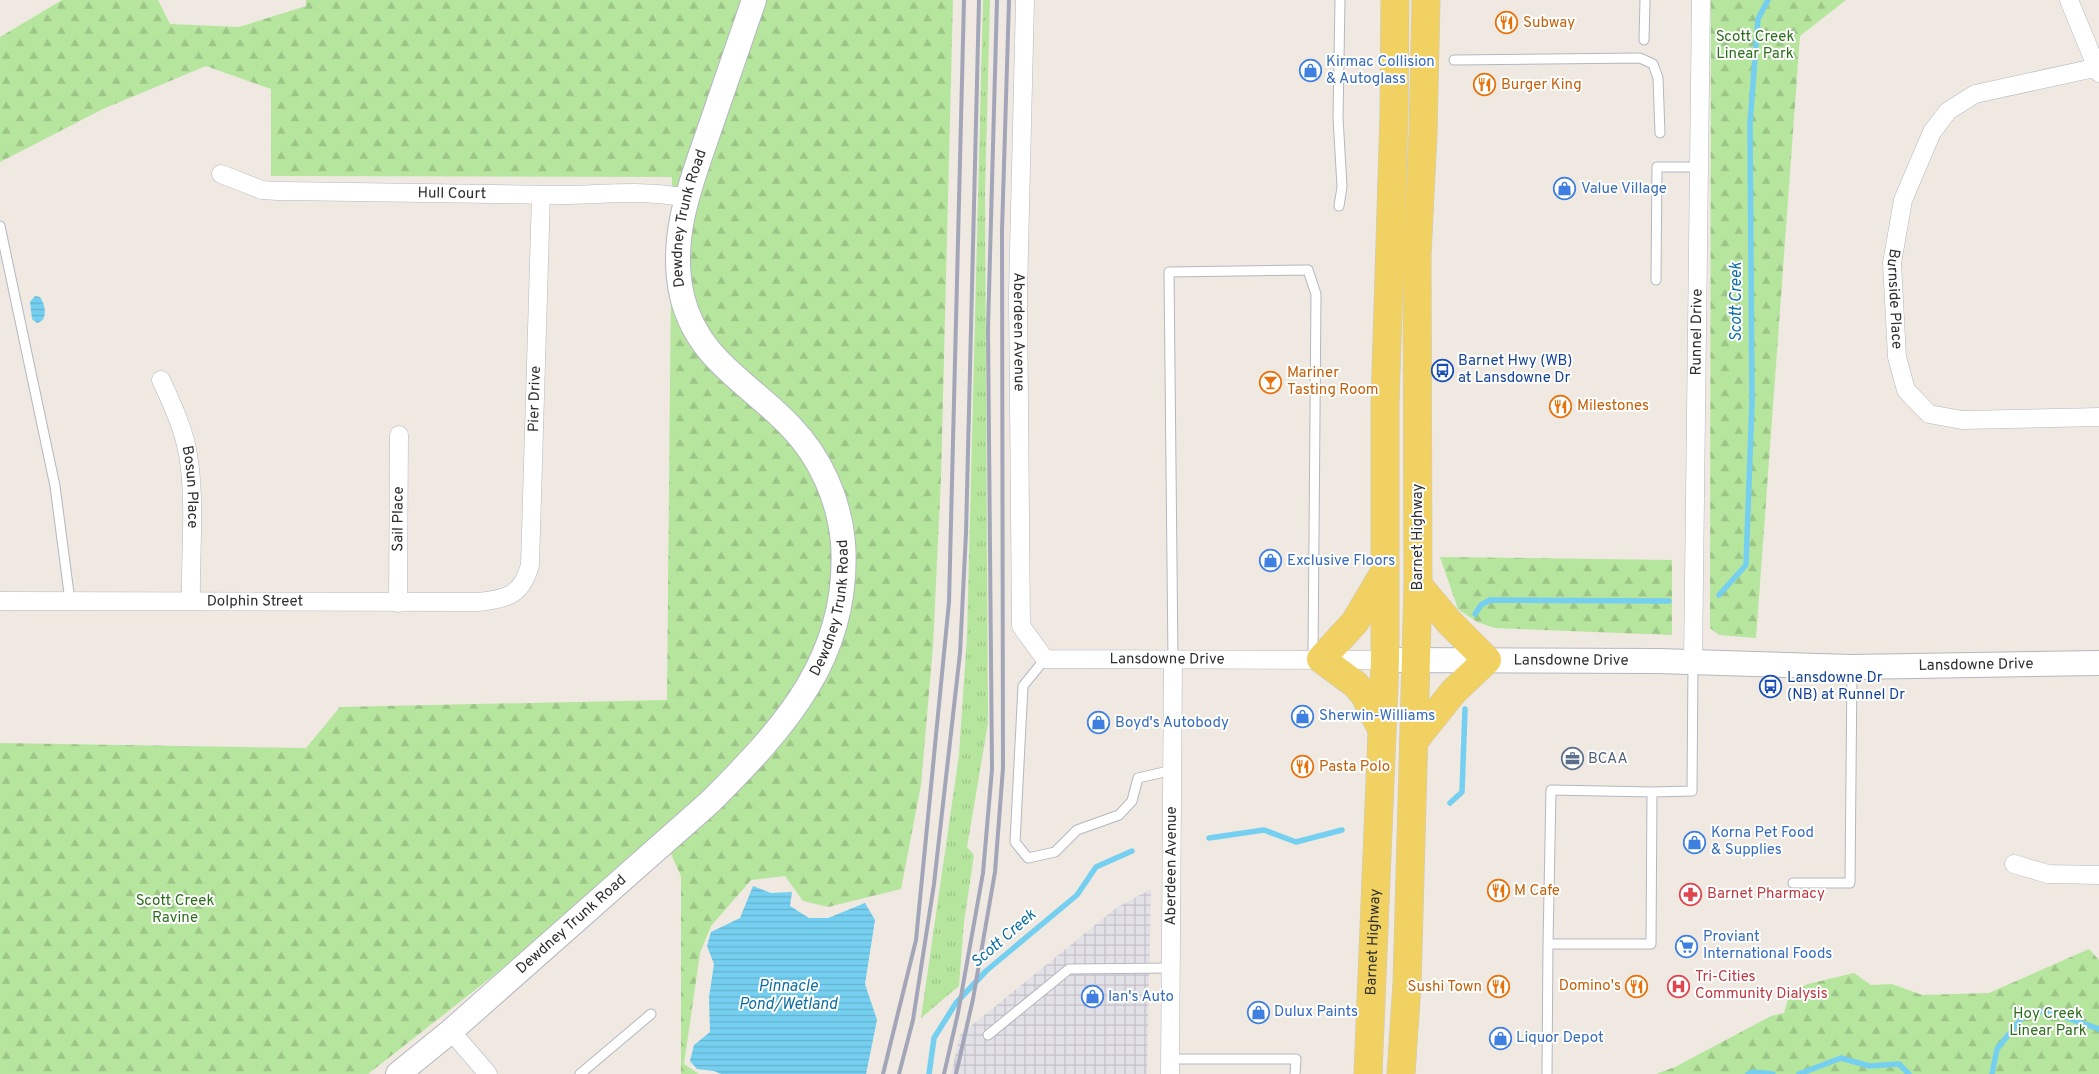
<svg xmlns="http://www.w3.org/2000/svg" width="2099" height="1074" font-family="Overpass,sans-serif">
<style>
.industrial{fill:url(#industrial-grid)}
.grass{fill:url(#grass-tufts)}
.forest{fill:url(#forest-firs)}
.water{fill:url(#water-rules)}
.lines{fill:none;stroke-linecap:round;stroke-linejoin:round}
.stream{stroke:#75cff0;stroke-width:5.5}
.lane-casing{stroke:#b4b7c1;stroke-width:11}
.street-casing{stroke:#b4b7c1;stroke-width:19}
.secondary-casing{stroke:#b4b7c1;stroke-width:26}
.primary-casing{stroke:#c9c9c9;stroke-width:29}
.lane{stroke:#fff;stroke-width:9}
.street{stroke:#fff;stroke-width:18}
.secondary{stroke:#fff;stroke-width:24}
.primary{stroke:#f2d163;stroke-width:28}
.rail{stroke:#a3a6b8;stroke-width:4}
.labels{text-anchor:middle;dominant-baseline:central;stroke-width:4;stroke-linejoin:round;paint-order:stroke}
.food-label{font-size:15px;fill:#c56008;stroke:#fff;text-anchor:start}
.park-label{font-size:15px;fill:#2c6e1b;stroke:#fff}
.shop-label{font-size:15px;fill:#366cbe;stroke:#fff;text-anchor:start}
.street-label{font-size:15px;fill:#2e2e2e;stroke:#fff}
.transit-label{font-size:15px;fill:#164399;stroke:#fff;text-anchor:start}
.service-label{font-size:15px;fill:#4e5e75;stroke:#fff;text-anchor:start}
.health-label{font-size:15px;fill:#be3a42;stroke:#fff;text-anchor:start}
.water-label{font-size:16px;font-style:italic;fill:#0d6fa3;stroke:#fff}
</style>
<defs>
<pattern id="industrial-grid" width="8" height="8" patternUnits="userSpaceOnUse" patternTransform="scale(1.25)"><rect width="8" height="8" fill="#e3e1e8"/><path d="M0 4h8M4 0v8" fill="none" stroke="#c3c1c7"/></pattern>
<pattern id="grass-tufts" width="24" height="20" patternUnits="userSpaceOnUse" patternTransform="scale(1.25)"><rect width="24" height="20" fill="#b6e59e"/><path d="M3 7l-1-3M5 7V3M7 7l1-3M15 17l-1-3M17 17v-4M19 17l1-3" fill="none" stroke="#9dc588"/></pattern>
<pattern id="forest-firs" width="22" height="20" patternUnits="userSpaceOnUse" patternTransform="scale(1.25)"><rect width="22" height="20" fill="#b6e59e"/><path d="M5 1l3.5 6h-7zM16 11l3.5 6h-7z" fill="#9dc588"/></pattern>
<pattern id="water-rules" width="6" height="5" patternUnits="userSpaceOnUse" patternTransform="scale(1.25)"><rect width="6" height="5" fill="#75cff0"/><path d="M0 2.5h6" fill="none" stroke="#66b2ce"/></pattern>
</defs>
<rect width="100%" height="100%" fill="#efe9e1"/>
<path class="industrial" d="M1151,889l-4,185h-196l9,-39 156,-127z"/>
<path class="grass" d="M983,0h7l-5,194 3,529 -21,124 7,8 -10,67 -5,64 -38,32 38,-263 8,-118z"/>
<path class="forest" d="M62,0h96l12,24 69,3 67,-21v-6h647l-12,477 -8,169 -12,139 -20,104 -73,18 -25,-6 -18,-25 -34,4 -40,46 -11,27 -16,111 15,10h-18v-198l-16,-35 -297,233h-368v-331l306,5 34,-41 327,-7 5,-523 -401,-1v-87l-65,-23 -103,43 -103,53v-125z
M1711,0h135l-46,36 -44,602 -37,-3 -9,-7z
M1440,557l232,3v75l-177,-7 -18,-6 -19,-13z
M2089,949l10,11v114h-443l19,-7 96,-51 13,-3 6,-21 18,-8 46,-11 17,12 21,-1 30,11 67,-2z"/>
<path class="water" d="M35,296l5,1c6,8 8,24 -3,26l-5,-4 -2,-17z
M753,886l18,7 21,-1 -2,14 19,12h19l37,-15 10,17 -10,64 12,36 -11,54h-145l-7,-3 -17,-2 -7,-8 4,-16 16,-13 -1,-35 5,-33 -7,-18 4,-14 29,-14z"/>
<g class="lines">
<path class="stream" d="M1719,595l27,-30 6,-163 -2,-279 8,-104 10,-19
M1475,614l6,-9 9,-5 179,1
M1450,803l12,-11 3,-83
M1209,838l55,-8 32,12 46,-12
M929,1074l5,-36 22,-35 30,-32 91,-76 19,-28 36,-16
M1748,1074l5,-2 20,2
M1799,1074l42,-16 28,8 30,-2 10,10
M1992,1074l5,-25 28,-35 22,-3 52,18"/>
<defs>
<path id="lane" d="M1644,40l1,-40
M1454,60l186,-2 13,6 5,14 2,55
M1339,206l3,-19 -4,-70 2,-117
M0,226l55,260 15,115
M1656,280l1,-113h42
M1045,659l-22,27 -8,156 13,16 27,-6 22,-22 42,-15 13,-14 6,-23 35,-8
M1173,660l-4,-388 139,-2 8,24 -3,364
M1793,883h57l2,-216
M1548,944l3,-154 101,2
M988,1035l81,-66 102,-1
M1170,1059h126l-1,15
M580,1074l71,-60
M1547,1074l1,-130h103l1,-152 40,-1 1,-128"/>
<g id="street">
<path id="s1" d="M1025,0l-7,293 3,333 24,33 340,1"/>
<path d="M2069,0l30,73"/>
<path id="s2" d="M2099,67l-124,27 -27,17 -16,21 -29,68 -11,63 5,94 9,33 23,24 33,6 137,-3"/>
<path id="s3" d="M221,174l41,16 16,1c94,2 188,3 283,4 41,0 85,-6 125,3"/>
<path id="s4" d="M161,380c11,24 23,49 27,75 8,47 2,99 3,146"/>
<path id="s5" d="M0,601l479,1c28,-3 43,-7 51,-37l11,-370"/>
<path id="s6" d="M398,603l1,-168"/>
<path id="s7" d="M1693,663l8,-663"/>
<path d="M2014,864l34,10 51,1"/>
<path d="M451,1031l37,43"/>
<path id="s8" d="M1170,1074l3,-414"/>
</g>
<g id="secondary">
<path id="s9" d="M1385,660l272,1 195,6 247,-4"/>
<path id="s10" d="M398,1074l53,-43 259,-229c75,-75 141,-146 133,-260 -4,-42 -22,-84 -52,-115 -41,-44 -94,-67 -109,-131 -14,-61 11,-118 30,-174 14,-41 28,-81 42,-122"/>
</g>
<g id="primary">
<path d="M1382,730l-18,-36 -9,-10 -34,-25 34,-37 29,-49"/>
<path d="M1414,741l40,-50 33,-31 -37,-37 -32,-38"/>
<path id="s11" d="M1368,1074l17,-414v-256l9,-289 1,-115"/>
<path d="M1401,1074l6,-90 11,-399 -1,-330 6,-122 3,-133"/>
</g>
</defs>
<use href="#lane" class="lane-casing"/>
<use href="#street" class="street-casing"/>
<use href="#secondary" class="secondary-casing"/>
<use href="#primary" class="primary-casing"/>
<use href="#lane" class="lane"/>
<use href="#street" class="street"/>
<use href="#secondary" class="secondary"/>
<use href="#primary" class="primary"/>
<path class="rail" d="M883,1074l33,-134 33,-338 15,-602
M899,1074l14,-54 21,-136 26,-231 6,-120 13,-533
M944,1074l14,-61 25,-140 9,-104 -4,-440 9,-329
M956,1074l17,-75 22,-127 8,-104 -1,-537 7,-231"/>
</g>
<defs>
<symbol id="restaurant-ring" viewBox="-11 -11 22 22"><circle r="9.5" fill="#fff" stroke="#e8710a" stroke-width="1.5"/><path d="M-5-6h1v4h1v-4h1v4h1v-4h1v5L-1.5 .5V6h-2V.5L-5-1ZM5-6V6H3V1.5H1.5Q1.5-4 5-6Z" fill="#e8710a"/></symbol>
<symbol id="shop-ring" viewBox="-11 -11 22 22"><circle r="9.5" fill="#fff" stroke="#3f7fe0" stroke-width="1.5"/><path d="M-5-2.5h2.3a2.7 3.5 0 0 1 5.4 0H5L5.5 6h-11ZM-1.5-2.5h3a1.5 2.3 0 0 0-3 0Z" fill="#3f7fe0"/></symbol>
<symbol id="bus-ring" viewBox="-11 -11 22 22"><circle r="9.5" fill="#fff" stroke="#1a4fb4" stroke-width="1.5"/><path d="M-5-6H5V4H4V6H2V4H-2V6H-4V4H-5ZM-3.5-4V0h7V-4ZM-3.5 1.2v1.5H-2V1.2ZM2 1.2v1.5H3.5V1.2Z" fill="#1a4fb4"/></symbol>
<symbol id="bar-ring" viewBox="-11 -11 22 22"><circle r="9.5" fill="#fff" stroke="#e8710a" stroke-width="1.5"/><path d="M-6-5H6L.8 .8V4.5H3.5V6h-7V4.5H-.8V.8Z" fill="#e8710a"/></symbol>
<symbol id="office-ring" viewBox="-11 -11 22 22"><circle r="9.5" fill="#fff" stroke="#5c6f8a" stroke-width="1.5"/><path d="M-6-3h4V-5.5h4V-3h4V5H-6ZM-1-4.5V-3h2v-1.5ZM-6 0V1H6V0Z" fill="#5c6f8a"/></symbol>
<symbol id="pharmacy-ring" viewBox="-11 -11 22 22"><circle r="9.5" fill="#fff" stroke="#e0444e" stroke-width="1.5"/><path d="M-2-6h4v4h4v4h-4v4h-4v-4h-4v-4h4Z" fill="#e0444e"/></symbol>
<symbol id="supermarket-ring" viewBox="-11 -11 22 22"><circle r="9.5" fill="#fff" stroke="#3f7fe0" stroke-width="1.5"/><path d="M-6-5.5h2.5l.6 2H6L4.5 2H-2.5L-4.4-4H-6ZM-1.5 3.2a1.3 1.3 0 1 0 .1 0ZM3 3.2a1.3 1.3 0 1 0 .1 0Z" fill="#3f7fe0"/></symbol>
<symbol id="hospital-ring" viewBox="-11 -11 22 22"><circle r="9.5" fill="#fff" stroke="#e0444e" stroke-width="1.5"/><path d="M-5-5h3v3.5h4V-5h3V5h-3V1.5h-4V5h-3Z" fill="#e0444e"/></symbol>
</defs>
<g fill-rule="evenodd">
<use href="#restaurant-ring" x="1494" y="10" width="25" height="25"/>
<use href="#shop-ring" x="1298" y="58" width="25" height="25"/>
<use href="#restaurant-ring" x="1472" y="72" width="25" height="25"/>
<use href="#shop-ring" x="1552" y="176" width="25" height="25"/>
<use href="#bus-ring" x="1430" y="358" width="25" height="25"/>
<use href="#bar-ring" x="1258" y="370" width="25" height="25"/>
<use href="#restaurant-ring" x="1548" y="394" width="25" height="25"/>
<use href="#shop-ring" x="1258" y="548" width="25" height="25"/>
<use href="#bus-ring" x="1758" y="674" width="25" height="25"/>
<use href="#shop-ring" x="1290" y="704" width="25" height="25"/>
<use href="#shop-ring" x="1086" y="710" width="25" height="25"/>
<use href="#office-ring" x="1560" y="746" width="25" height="25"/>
<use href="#restaurant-ring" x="1290" y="754" width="25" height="25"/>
<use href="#shop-ring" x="1682" y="830" width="25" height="25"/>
<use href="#restaurant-ring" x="1486" y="878" width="25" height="25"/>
<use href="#pharmacy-ring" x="1678" y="882" width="25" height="25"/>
<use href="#supermarket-ring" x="1674" y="934" width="25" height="25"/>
<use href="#restaurant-ring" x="1624" y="974" width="25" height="25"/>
<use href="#hospital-ring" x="1666" y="974" width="25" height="25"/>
<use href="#restaurant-ring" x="1486" y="974" width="25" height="25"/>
<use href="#shop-ring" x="1080" y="984" width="25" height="25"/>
<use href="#shop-ring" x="1246" y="1000" width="25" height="25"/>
<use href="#shop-ring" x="1488" y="1026" width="25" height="25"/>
</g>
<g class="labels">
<g class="food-label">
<text x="1523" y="23">Subway</text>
<text x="1501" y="85">Burger King</text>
<text x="1287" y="373">Mariner<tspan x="1287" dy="17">Tasting Room</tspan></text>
<text x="1577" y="406">Milestones</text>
<text x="1319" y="767">Pasta Polo</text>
<text x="1514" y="891">M Cafe</text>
<text x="1621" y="986" text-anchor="end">Domino's</text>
<text x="1482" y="987" text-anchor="end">Sushi Town</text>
</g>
<g class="park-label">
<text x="1755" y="37">Scott Creek<tspan x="1755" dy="17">Linear Park</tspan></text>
<text x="175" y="901">Scott Creek<tspan x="175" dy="17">Ravine</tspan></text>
<text x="2048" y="1014">Hoy Creek<tspan x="2048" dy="17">Linear Park</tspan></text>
</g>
<g class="shop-label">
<text x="1326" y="62">Kirmac Collision<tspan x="1326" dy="17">&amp; Autoglass</tspan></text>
<text x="1581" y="189">Value Village</text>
<text x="1287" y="561">Exclusive Floors</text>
<text x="1319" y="716">Sherwin-Williams</text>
<text x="1115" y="723">Boyd's Autobody</text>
<text x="1711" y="833">Korna Pet Food<tspan x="1711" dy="17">&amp; Supplies</tspan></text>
<text x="1703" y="937">Proviant<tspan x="1703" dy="17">International Foods</tspan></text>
<text x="1108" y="997">Ian's Auto</text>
<text x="1274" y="1012">Dulux Paints</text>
<text x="1516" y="1038">Liquor Depot</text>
</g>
<g class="street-label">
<text stroke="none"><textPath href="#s3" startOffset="234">Hull Court</textPath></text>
<text stroke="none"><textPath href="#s10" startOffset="1098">Dewdney Trunk Road</textPath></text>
<text stroke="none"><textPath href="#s2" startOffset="359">Burnside Place</textPath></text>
<text stroke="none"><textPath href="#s7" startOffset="331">Runnel Drive</textPath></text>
<text stroke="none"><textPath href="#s1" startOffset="332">Aberdeen Avenue</textPath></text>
<text stroke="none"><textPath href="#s5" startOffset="714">Pier Drive</textPath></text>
<text stroke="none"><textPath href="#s4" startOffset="112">Bosun Place</textPath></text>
<text stroke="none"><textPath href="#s6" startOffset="84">Sail Place</textPath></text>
<text transform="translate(1418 537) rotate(-90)">Barnet Highway</text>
<text stroke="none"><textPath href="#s5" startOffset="255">Dolphin Street</textPath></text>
<text stroke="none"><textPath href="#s10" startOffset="649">Dewdney Trunk Road</textPath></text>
<text stroke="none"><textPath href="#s1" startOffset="789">Lansdowne Drive</textPath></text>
<text stroke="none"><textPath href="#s9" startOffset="186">Lansdowne Drive</textPath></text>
<text stroke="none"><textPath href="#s9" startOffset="591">Lansdowne Drive</textPath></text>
<text stroke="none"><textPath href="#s8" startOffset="208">Aberdeen Avenue</textPath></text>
<text stroke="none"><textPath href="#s10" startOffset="229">Dewdney Trunk Road</textPath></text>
<text stroke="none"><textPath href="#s11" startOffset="132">Barnet Highway</textPath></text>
</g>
<g class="transit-label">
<text x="1458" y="361">Barnet Hwy (WB)<tspan x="1458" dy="17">at Lansdowne Dr</tspan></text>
<text x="1787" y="678">Lansdowne Dr<tspan x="1787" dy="17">(NB) at Runnel Dr</tspan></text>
</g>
<g class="service-label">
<text x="1588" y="759">BCAA</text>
</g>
<g class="health-label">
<text x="1707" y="894">Barnet Pharmacy</text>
<text x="1695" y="977">Tri-Cities<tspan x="1695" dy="17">Community Dialysis</tspan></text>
</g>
<g class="water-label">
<text transform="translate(1737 302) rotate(-90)">Scott Creek</text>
<text transform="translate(1004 939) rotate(-41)">Scott Creek</text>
<text x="788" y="987">Pinnacle<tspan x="788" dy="18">Pond/Wetland</tspan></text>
</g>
</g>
</svg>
